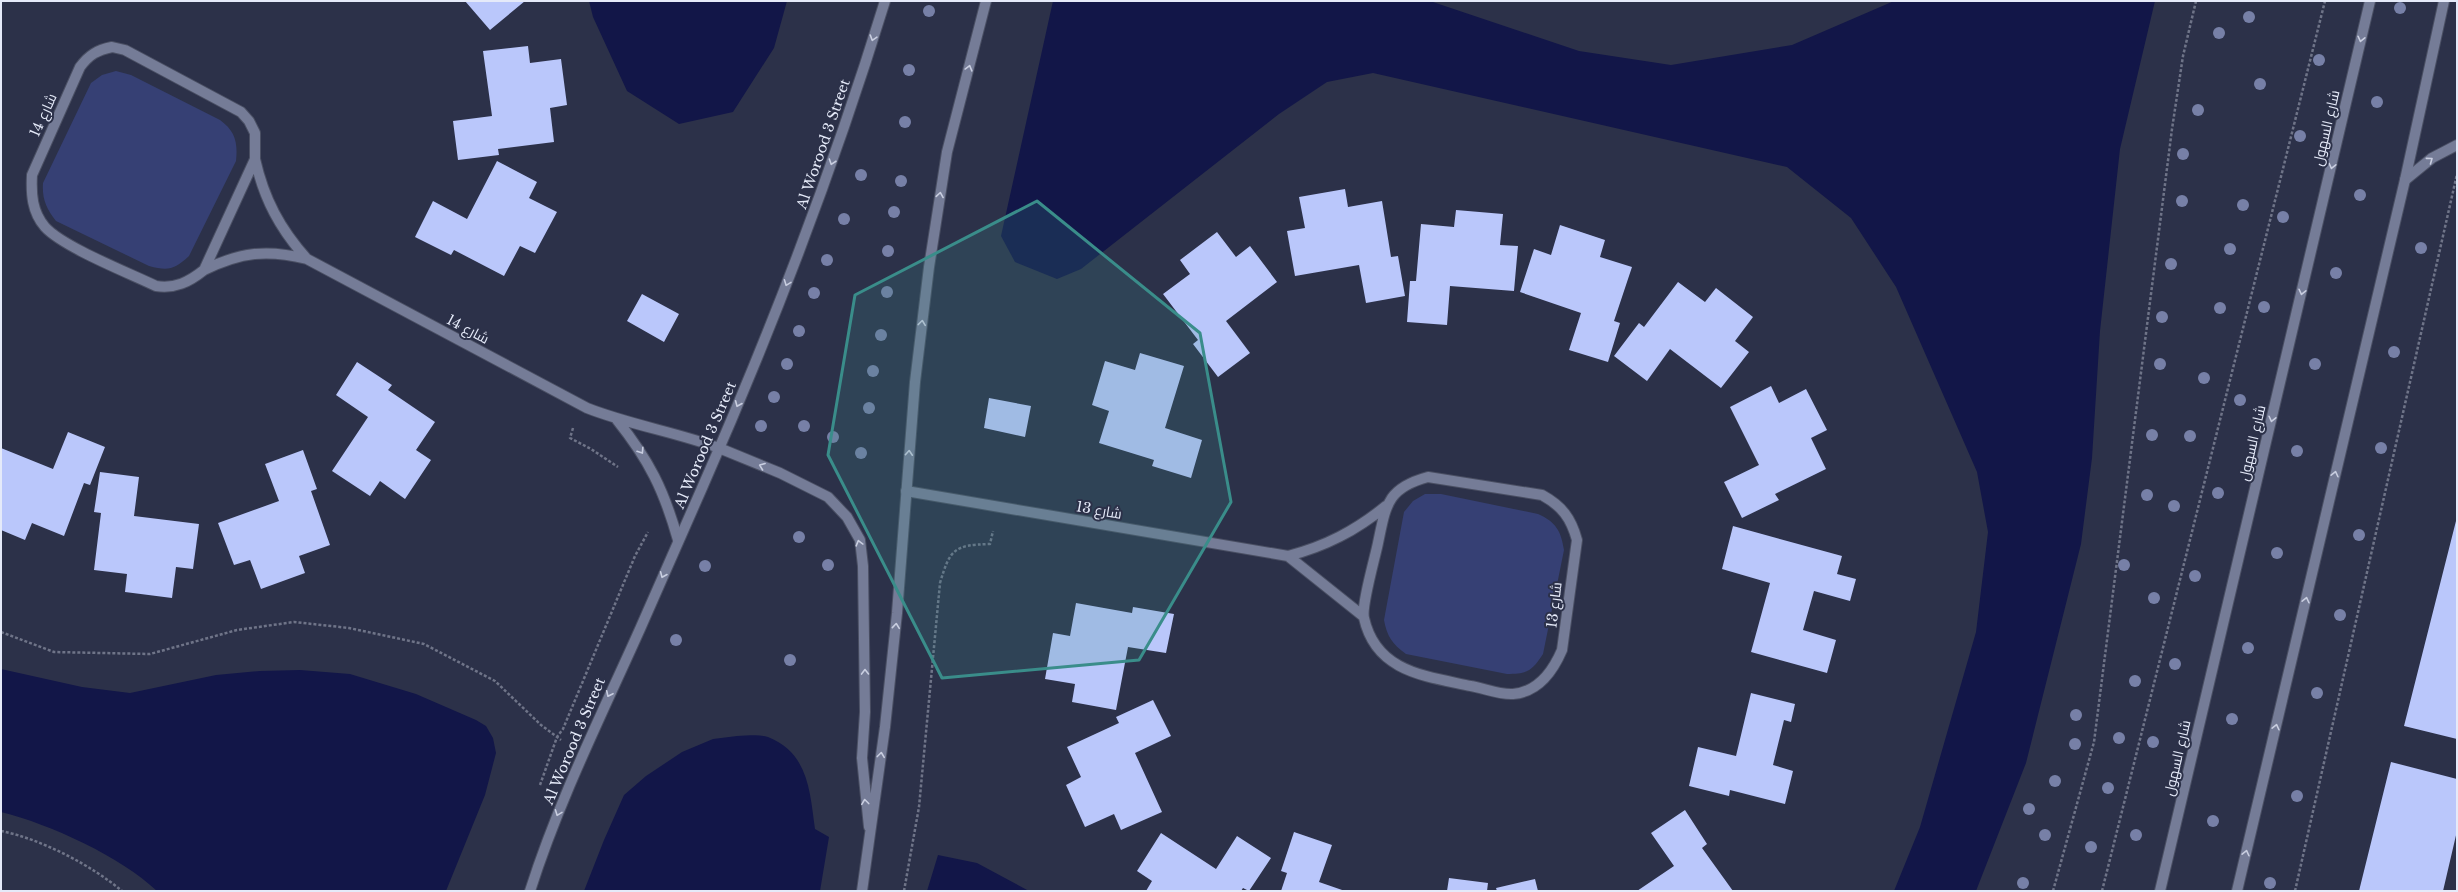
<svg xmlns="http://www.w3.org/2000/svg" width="2458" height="892" font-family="'Libre Baskerville',Cairo,serif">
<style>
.green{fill:#364074}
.water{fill:#121648}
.building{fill:#bac7fb}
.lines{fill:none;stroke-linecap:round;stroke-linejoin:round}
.service-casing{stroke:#4a4f63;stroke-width:12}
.minor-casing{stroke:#4a4f63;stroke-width:12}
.tertiary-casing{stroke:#4a4f63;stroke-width:12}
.secondary-casing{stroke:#4a4f63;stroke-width:12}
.path{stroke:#6f7488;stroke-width:2.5;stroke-dasharray:3 2;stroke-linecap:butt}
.service{stroke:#757c97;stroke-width:10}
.minor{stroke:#757c97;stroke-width:10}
.tertiary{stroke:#757c97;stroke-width:10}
.secondary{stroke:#757c97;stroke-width:10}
.tree{fill:#7780a7}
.oneway{stroke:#c9cee0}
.marked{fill:#3a8d8a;fill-opacity:0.2;stroke:#3a8d8a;stroke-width:3;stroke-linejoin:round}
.labels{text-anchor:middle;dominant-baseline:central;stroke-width:4;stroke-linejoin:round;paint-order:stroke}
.street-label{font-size:14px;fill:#e5eaf9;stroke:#2c3149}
</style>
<rect width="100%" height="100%" fill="#2c3149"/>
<path class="green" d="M116,71l15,4 89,45c15,11 18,22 16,41l-47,95c-15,14 -21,15 -40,10l-93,-45c-10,-13 -14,-22 -13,-38l48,-100 11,-8z
M1425,494h16l97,20c18,8 23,17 26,36l-21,104c-11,17 -16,20 -36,20l-101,-20c-14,-10 -19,-18 -22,-34l20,-108 9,-11z"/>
<path class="water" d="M589,1h198l-13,47 -41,64 -54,12 -52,-33 -34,-74z
M1053,1h377l149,50 92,14 121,-20 102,-44h261l-35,148 -20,182 -8,127 -11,86 -55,219 -50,128h-82l26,-64 56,-195 12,-100 -11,-60 -81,-185 -45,-69 -64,-51 -414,-94 -46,9 -48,32 -198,155 -24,10 -42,-17 -14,-26z
M1,669l81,18 48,6 86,-18 44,-4 40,-1 50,4 66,20 60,26 10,6 7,12 3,15 -11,42 -39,96h-289c-36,-34 -107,-67 -156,-79z
M737,736c9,0 23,-2 31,1 41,16 42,56 47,92l14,8 -9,54h-236l20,-51 20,-45 22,-19 36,-24 31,-13z
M938,855l39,8 52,28h-102z"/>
<path class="building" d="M465,1h60l-35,29z
M528,46l2,17 31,-4 6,46 -17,3 4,34 -56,7 1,6 -41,5 -5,-39 39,-5 -9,-65z
M497,161l40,21 -8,16 28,14 -22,41 -15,-7 -16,30 -50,-26 -3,5 -36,-18 18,-36 34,18z
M1345,189l3,18 34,-6 9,56 7,-1 7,40 -39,7 -7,-38 -64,11 -8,-45 18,-3 -6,-31z
M1456,210l47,4 -3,31 18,1 -4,45 -64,-5 -3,39 -40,-3 3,-41h6l5,-57 33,3z
M1560,225l45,15 -5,17 32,10 -18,54 6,2 -12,39 -39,-12 12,-37 -61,-21 14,-43 17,6z
M1217,232l19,25 14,-11 27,36 -51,39 24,32 -32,24 -25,-33 5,-4 -35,-46 27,-20 -10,-14z
M1678,282l27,20 11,-14 37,29 -18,24 14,11 -28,36 -51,-39 -23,32 -33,-25 25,-33 5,4z
M642,294l37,20 -15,28 -37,-21z
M1140,353l44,13 -19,62 37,12 -11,38 -39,-12 2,-6 -55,-17 10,-32 -17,-6 13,-44 30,9z
M357,362l35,23 -4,5 47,32 -19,28 15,10 -26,39 -25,-18 -10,15 -38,-25 36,-54 -32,-22z
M1771,386l8,17 27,-14 21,41 -16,8 15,31 -51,25 4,6 -37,18 -18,-36 35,-17 -29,-58z
M989,398l42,8 -6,31 -41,-9z
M68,432l37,15 -15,38 -6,-2 -20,53 -32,-13 -7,17 -24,-10v-82l52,21z
M303,450l14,39 -6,2 19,54 -31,11 6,17 -44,16 -11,-29 -16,5 -16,-42 61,-22 -14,-37z
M100,472l39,5 -5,39 65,8 -6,45 -17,-2 -4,31 -47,-6 2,-18 -33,-4 7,-57 -7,-1z
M2456,521h1v218l-53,-13z
M1733,526l109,30 -5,18 19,5 -6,22 -36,-10 -11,39 33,10 -9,33 -76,-21 19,-69 -48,-14z
M1076,603l56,10 1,-6 41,7 -8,39 -38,-6 -12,63 -44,-8 3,-18 -30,-5 8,-46 17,3z
M1751,693l44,11 -4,18 -7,-2 -11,45 20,6 -8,33 -55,-14 -1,6 -40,-10 9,-39 38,9z
M1153,700l18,36 -36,17 27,59 -41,18 -7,-16 -29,13 -19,-42 15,-8 -14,-30 52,-24 -3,-6z
M2391,762l66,17v52l-14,60h-84z
M1685,810l22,34 -5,4 31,43h-96l37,-25 -23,-33z
M1294,832l38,13 -13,37 26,9h-64l6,-18 -6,-2z
M1161,833l55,36 21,-33 34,22 -22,33 -6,-3 -2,3h-95l6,-10 -15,-10z
M1449,878l39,5 -1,8h-40z
M1535,879l3,12h-41l-1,-3z"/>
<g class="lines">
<defs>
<path id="service" d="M2405,180l27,-22 25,-13"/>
<path id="minor" d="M112,47l13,3 116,62 8,9 6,12v26l-51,111c-15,12 -29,19 -48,16 -27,-13 -93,-39 -111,-59 -13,-15 -14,-33 -13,-52l48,-108c9,-12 17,-17 32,-20z
M255,159c9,40 25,70 52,100
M204,270c37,-18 63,-21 103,-11l280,149c43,17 89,24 132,40
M617,420c32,40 47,70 61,120
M1428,477l114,18c20,11 29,23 35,45l-15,110c-9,21 -24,42 -49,44 -13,1 -30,-6 -42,-8 -46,-10 -95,-14 -107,-68 -3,-12 11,-60 14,-75 8,-38 9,-55 50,-66z
M906,491l382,65c38,-10 67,-25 98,-50
M1288,556l75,60"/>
<path id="tertiary" d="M719,448l61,25 48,24 19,20 13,23 3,26 2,146 -3,46 7,69
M530,891c29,-91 71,-175 110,-262 21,-47 41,-94 62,-141 70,-159 132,-321 183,-487
M862,891l23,-164 12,-114 18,-231 14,-115 18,-115 39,-151"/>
<path id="secondary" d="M2160,891l210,-890
M2237,891l168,-711 39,-179"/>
</defs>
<use href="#service" class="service-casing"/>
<use href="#minor" class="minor-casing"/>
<use href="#tertiary" class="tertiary-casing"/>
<use href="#secondary" class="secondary-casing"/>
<path class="path" d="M573,428l-3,10 21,11 27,18
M1,632l53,20 96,2 87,-24 57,-8 55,6 75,16 71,37 46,44 20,15
M540,785l17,-48 6,-8 72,-173 13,-24
M1,831c40,8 90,34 121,60
M904,891l15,-84 21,-224c10,-34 14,-38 50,-39l3,-13
M2053,891l41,-149 78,-613 11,-73 13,-55
M2102,891l223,-890
M2295,891l162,-717"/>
<use href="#service" class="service"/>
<use href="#minor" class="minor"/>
<use href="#tertiary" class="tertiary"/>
<use href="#secondary" class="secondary"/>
</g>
<g class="tree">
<circle cx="2400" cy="8" r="6"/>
<circle cx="929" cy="11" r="6"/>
<circle cx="2249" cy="17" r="6"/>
<circle cx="2219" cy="33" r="6"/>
<circle cx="2319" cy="60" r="6"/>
<circle cx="909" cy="70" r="6"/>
<circle cx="2260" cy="84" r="6"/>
<circle cx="2377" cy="102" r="6"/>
<circle cx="2198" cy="110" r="6"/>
<circle cx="905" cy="122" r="6"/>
<circle cx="2300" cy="136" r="6"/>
<circle cx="2183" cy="154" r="6"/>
<circle cx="861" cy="175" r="6"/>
<circle cx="901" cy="181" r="6"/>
<circle cx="2360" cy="195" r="6"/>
<circle cx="2182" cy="201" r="6"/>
<circle cx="2243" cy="205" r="6"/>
<circle cx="894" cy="212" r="6"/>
<circle cx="2283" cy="217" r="6"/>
<circle cx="844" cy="219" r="6"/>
<circle cx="2421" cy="248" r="6"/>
<circle cx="2230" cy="249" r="6"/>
<circle cx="888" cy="251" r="6"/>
<circle cx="827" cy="260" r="6"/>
<circle cx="2171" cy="264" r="6"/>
<circle cx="2336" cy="273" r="6"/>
<circle cx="887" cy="292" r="6"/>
<circle cx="814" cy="293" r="6"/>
<circle cx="2264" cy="307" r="6"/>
<circle cx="2220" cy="308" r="6"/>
<circle cx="2162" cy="317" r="6"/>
<circle cx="799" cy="331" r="6"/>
<circle cx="881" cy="335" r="6"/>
<circle cx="2394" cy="352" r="6"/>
<circle cx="787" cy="364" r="6"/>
<circle cx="2160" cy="364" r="6"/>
<circle cx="2315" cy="364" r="6"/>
<circle cx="873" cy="371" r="6"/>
<circle cx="2204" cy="378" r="6"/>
<circle cx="774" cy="397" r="6"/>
<circle cx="2240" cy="400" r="6"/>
<circle cx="869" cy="408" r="6"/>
<circle cx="761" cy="426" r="6"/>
<circle cx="804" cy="426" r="6"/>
<circle cx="2152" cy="435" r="6"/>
<circle cx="2190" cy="436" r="6"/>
<circle cx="833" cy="437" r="6"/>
<circle cx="2381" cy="448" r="6"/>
<circle cx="2297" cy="451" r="6"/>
<circle cx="861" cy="453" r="6"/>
<circle cx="2218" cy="493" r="6"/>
<circle cx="2147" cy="495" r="6"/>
<circle cx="2174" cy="506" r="6"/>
<circle cx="2359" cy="535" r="6"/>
<circle cx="799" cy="537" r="6"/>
<circle cx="2277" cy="553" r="6"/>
<circle cx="828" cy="565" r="6"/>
<circle cx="2124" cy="565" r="6"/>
<circle cx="705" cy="566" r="6"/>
<circle cx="2195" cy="576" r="6"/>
<circle cx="2154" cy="598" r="6"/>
<circle cx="2340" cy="615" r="6"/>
<circle cx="676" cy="640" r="6"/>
<circle cx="2248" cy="648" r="6"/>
<circle cx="790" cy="660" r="6"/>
<circle cx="2175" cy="664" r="6"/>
<circle cx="2135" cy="681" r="6"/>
<circle cx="2317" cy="693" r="6"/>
<circle cx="2076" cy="715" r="6"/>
<circle cx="2232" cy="719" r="6"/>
<circle cx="2119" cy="738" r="6"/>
<circle cx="2153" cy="742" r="6"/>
<circle cx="2075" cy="744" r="6"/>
<circle cx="2055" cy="781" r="6"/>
<circle cx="2108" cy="788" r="6"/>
<circle cx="2297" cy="796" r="6"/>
<circle cx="2029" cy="809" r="6"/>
<circle cx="2213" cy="821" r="6"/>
<circle cx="2045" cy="835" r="6"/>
<circle cx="2136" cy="835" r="6"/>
<circle cx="2091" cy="847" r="6"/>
<circle cx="2023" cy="883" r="6"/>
<circle cx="2270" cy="883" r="6"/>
</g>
<defs><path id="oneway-chevron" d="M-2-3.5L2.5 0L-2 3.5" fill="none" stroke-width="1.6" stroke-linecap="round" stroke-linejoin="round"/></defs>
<g class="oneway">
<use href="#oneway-chevron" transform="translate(873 38) rotate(107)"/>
<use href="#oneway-chevron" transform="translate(2361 39) rotate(103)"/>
<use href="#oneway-chevron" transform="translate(969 68) rotate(-75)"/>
<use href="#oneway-chevron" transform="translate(2430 160) rotate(-36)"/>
<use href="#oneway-chevron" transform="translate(832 162) rotate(109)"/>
<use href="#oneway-chevron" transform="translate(2332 166) rotate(103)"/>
<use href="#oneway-chevron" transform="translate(940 195) rotate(-81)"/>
<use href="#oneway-chevron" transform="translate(787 283) rotate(111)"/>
<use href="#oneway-chevron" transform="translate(2302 292) rotate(103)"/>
<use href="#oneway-chevron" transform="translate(922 323) rotate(-83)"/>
<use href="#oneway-chevron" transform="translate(738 404) rotate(113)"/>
<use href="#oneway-chevron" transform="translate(2272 419) rotate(103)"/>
<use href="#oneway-chevron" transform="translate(641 451) rotate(57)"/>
<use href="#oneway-chevron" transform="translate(909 453) rotate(-86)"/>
<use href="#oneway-chevron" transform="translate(762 466) rotate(-159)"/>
<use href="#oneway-chevron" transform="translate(2335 474) rotate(-77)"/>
<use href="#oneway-chevron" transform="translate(859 543) rotate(-105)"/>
<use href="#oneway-chevron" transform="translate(663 575) rotate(113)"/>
<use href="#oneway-chevron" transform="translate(2306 600) rotate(-77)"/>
<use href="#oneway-chevron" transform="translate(896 626) rotate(-84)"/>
<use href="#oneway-chevron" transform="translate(865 672) rotate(-91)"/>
<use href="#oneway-chevron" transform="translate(609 694) rotate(115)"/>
<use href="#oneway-chevron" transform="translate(2276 727) rotate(-77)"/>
<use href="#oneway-chevron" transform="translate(881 755) rotate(-83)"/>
<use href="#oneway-chevron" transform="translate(865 802) rotate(-97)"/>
<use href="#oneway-chevron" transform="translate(558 813) rotate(111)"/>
<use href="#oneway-chevron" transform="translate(2246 853) rotate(-77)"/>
</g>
<path class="marked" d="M1037,201l163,132 31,169 -92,158 -197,18 -114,-223 27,-160z"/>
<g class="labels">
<g class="street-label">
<text transform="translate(43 115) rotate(-66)">شارع 14</text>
<text transform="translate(2326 128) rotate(-77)">شارع السهول</text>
<text transform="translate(823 144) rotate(-71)">Al Worood 3 Street</text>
<text transform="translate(468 329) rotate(28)">شارع 14</text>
<text transform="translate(2252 443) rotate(-77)">شارع السهول</text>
<text transform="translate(705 445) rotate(-67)">Al Worood 3 Street</text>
<text transform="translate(1099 510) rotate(10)">شارع 13</text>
<text transform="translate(1554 605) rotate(-83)">شارع 13</text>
<text transform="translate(574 741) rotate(-67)">Al Worood 3 Street</text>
<text transform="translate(2177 758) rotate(-77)">شارع السهول</text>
</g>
</g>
<rect width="2458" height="892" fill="none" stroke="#e5eaf9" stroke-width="4"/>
</svg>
